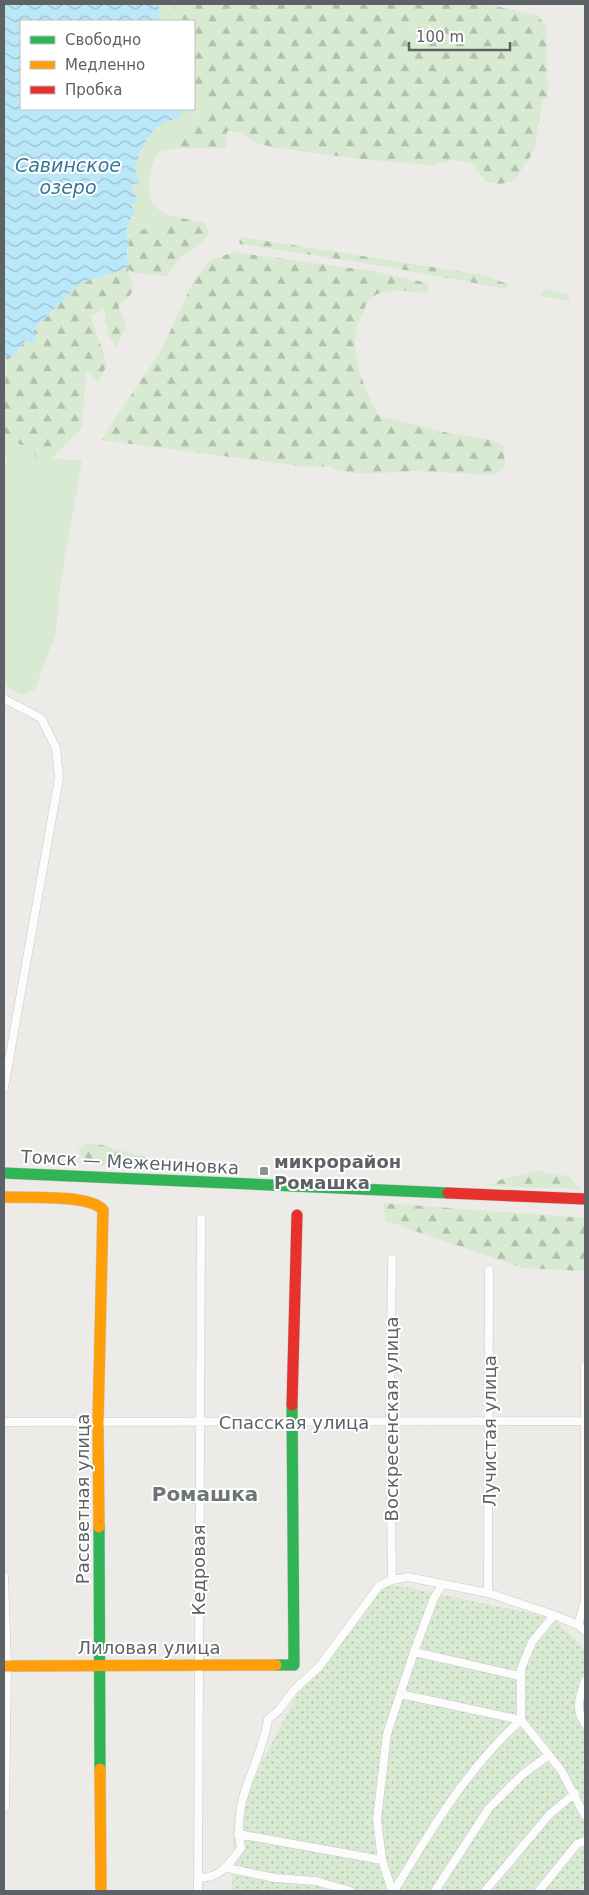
<svg xmlns="http://www.w3.org/2000/svg" width="589" height="1895" font-family="'DejaVu Sans',sans-serif">
<style>
.grass{fill:#d8ead2}
.forest{fill:url(#forest-firs)}
.park{fill:url(#park-dots)}
.water{fill:url(#water-waves)}
.lines{fill:none;stroke-linecap:round;stroke-linejoin:round}
.street-casing{stroke:#c8c9c9;stroke-width:9}
.fast-casing{stroke:#c9caca;stroke-width:12}
.slow-casing{stroke:#c9caca;stroke-width:12}
.jam-casing{stroke:#c9caca;stroke-width:12}
.street{stroke:#fcfcfc;stroke-width:8}
.fast{stroke:#30b455;stroke-width:11}
.slow{stroke:#ff9f0a;stroke-width:11}
.jam{stroke:#e5322d;stroke-width:11}
.poi-dot{fill:#8f9294;stroke:#fff;stroke-width:2}
.labels{text-anchor:middle;dominant-baseline:central;stroke-width:4;stroke-linejoin:round;paint-order:stroke}
.poi-label{font-size:18px;font-weight:bold;fill:#5c6266;stroke:#fff;text-anchor:start}
.street-label{font-size:18px;fill:#5c6266;stroke:#fff}
.water-label{font-size:19px;font-style:italic;fill:#34779c;stroke:#fff}
.quarter-label{font-size:20px;font-weight:bold;fill:#6d7578;stroke:#fff}
</style>
<defs>
<pattern id="forest-firs" width="22" height="20" patternUnits="userSpaceOnUse" patternTransform="scale(1.25)"><rect width="22" height="20" fill="#d8ead2"/><path d="M5 1l3.5 6h-7zM16 11l3.5 6h-7z" fill="#b2c1ae"/></pattern>
<pattern id="park-dots" width="8" height="8" patternUnits="userSpaceOnUse" patternTransform="scale(1.25)"><rect width="8" height="8" fill="#d8ead2"/><path d="M2 2h.1M6 6h.1" fill="none" stroke="#b2c1ae" stroke-width="1.8" stroke-linecap="round"/></pattern>
<pattern id="water-waves" width="16" height="10" patternUnits="userSpaceOnUse" patternTransform="scale(1.25)"><rect width="16" height="10" fill="#bbe8f8"/><path d="M0 5q4-4 8 0t8 0" fill="none" stroke="#9bbfcd"/></pattern>
</defs>
<rect width="100%" height="100%" fill="#edebe8"/>
<path class="grass" d="M159,4h15l1,17h-16z
M194,95l10,3 4,10c-15,10 -33,19 -31,40l-19,3c-10,26 -20,55 14,65l-43,20 -3,-5 3,-10 5,-4 -3,-12 7,-5 -7,-14 4,-19 11,-30 14,-12 19,-7 3,-9h12z
M546,289l23,6v6l-27,-5 -1,-4z
M4,436l17,9h8l10,16 13,-3 30,3 -22,125 -4,47 -21,56 -13,6 -18,-10v-224l3,-2 -3,-6z"/>
<path class="forest" d="M174,4h313l51,12 8,10 2,71 -6,4 -7,48 -21,32 -14,3 -14,-2 -14,-18 -18,-4 -24,5 -70,-6 -89,-12 -19,-6 -10,-9 -15,-1 -1,17h-49c-2,-21 16,-29 31,-40l-4,-10 -10,-3v-74h-19z
M172,216l33,7 4,9 -5,9 -24,17 -13,18 -33,-3 -6,-4 6,20 -5,8 -11,8 8,21 -10,22 -8,-14 -4,-25 -13,7 16,49 -9,18 -12,-13 -4,58 -30,30 -13,3 -10,-16h-8l-17,-9 2,-80 11,-5 3,-7 6,-4 6,4 2,-14 45,-46 48,-16 2,-32z
M241,237l242,38 24,9 -1,5 -123,-23 -143,-22 -1,-4z
M233,252l139,19 56,12 -1,11c-15,-3 -32,-5 -47,-1 -9,3 -14,10 -17,19 -2,6 -6,13 -7,19 -5,28 10,61 23,85l69,17 45,7 11,7 1,20 -13,8 -77,-4 -50,3 -26,-3 -9,-5 -22,1 -207,-27 61,-91 30,-65 16,-22z
M86,1143l16,2 89,26 -93,-6 -16,-7 -4,-8z
M537,1171l31,5 13,13 -94,-3 16,-7z
M383,1203l202,15v53l-62,-3 -137,-47z"/>
<path class="park" d="M386,1583l167,35 32,31v242h-353l2,-75 66,-127z"/>
<path class="water" d="M4,4h155v17h-138v88h161l1,2 -4,7c-30,7 -35,24 -44,49l4,15 -8,4 7,14 -7,5 4,9 -6,7 -3,10 4,11 -3,8 1,18 -49,16 -45,45 2,9 -4,6 -6,-4 -14,17 -6,-1 -2,9z"/>
<g class="lines">
<defs>
<path id="street" d="M4,699l37,19 15,30 3,30 -55,310
M4,1422l581,-1
M4,1576l3,90 -2,141
M392,1580l-2,-158 2,-163
M488,1593l1,-323
M554,1615l-22,27 -11,27v51l40,50 24,46
M578,1625l7,-24v-235
M414,1652l106,24
M585,1681c-6,16 -10,29 0,43
M400,1694l121,26
M238,1834l144,26
M227,1868l48,10 41,3 34,10
M199,1878c21,0 30,-13 42,-30 -10,-52 20,-81 27,-129l10,-8 17,-22 24,-22 60,-81 13,-6 16,-3 80,16 66,22 24,10 7,6
M198,1891l3,-672
M392,1891l-10,-31 -5,-41 10,-85 27,-82 20,-54 8,-13
M394,1891c36,-60 74,-124 127,-171
M435,1891l54,-83 33,-33 27,-20
M485,1891l64,-76 26,-22
M539,1891l38,-47 8,-3"/>
<path id="fast" d="M4,1173l444,20
M99,1527l1,242
M276,1665h18l-2,-260"/>
<path id="slow" d="M4,1197c22,1 86,-3 99,13l-5,212 1,105
M4,1666l272,-1
M100,1769l1,122"/>
<path id="jam" d="M448,1193l137,6
M292,1405l5,-190"/>
</defs>
<use href="#street" class="street-casing"/>
<use href="#fast" class="fast-casing"/>
<use href="#slow" class="slow-casing"/>
<use href="#jam" class="jam-casing"/>
<use href="#street" class="street"/>
<use href="#fast" class="fast"/>
<use href="#slow" class="slow"/>
<use href="#jam" class="jam"/>
</g>
<rect class="poi-dot" x="259" y="1166" width="10" height="10" rx="2.5"/>
<g class="labels">
<g class="poi-label">
<text x="274" y="1161">микрорайон<tspan x="274" dy="21">Ромашка</tspan></text>
</g>
<g class="street-label">
<text transform="translate(130 1162) rotate(3)">Томск — Межениновка</text>
<text transform="translate(391 1419) rotate(-90)">Воскресенская улица</text>
<text x="294" y="1422">Спасская улица</text>
<text transform="translate(489 1431) rotate(-90)">Лучистая улица</text>
<text transform="translate(82 1499) rotate(-90)">Рассветная улица</text>
<text transform="translate(198 1570) rotate(-90)">Кедровая</text>
<text x="149" y="1647">Лиловая улица</text>
</g>
<g class="water-label">
<text x="68" y="165">Савинское<tspan x="68" dy="22">озеро</tspan></text>
</g>
<g class="quarter-label">
<text x="205" y="1494">Ромашка</text>
</g>
</g>
<rect width="589" height="1895" fill="none" stroke="#5c6266" stroke-width="10"/>
<rect x="20" y="20" width="175" height="90" fill="#ffffff" stroke="#bec0c2"/>
<rect x="30" y="36" width="25" height="8" fill="#30b455" stroke="#bec0c2"/>
<text x="65" y="45" font-size="15" fill="#5c6266">Свободно</text>
<rect x="30" y="61" width="25" height="8" fill="#ff9f0a" stroke="#bec0c2"/>
<text x="65" y="70" font-size="15" fill="#5c6266">Медленно</text>
<rect x="30" y="86" width="25" height="8" fill="#e5322d" stroke="#bec0c2"/>
<text x="65" y="95" font-size="15" fill="#5c6266">Пробка</text>
<path d="M409 42v8h101v-8" fill="none" stroke="#5c6266" stroke-width="2.5"/>
<text x="416" y="42" font-size="15" fill="#5c6266" stroke="#ffffff" stroke-width="4" paint-order="stroke">100 m</text>
</svg>
